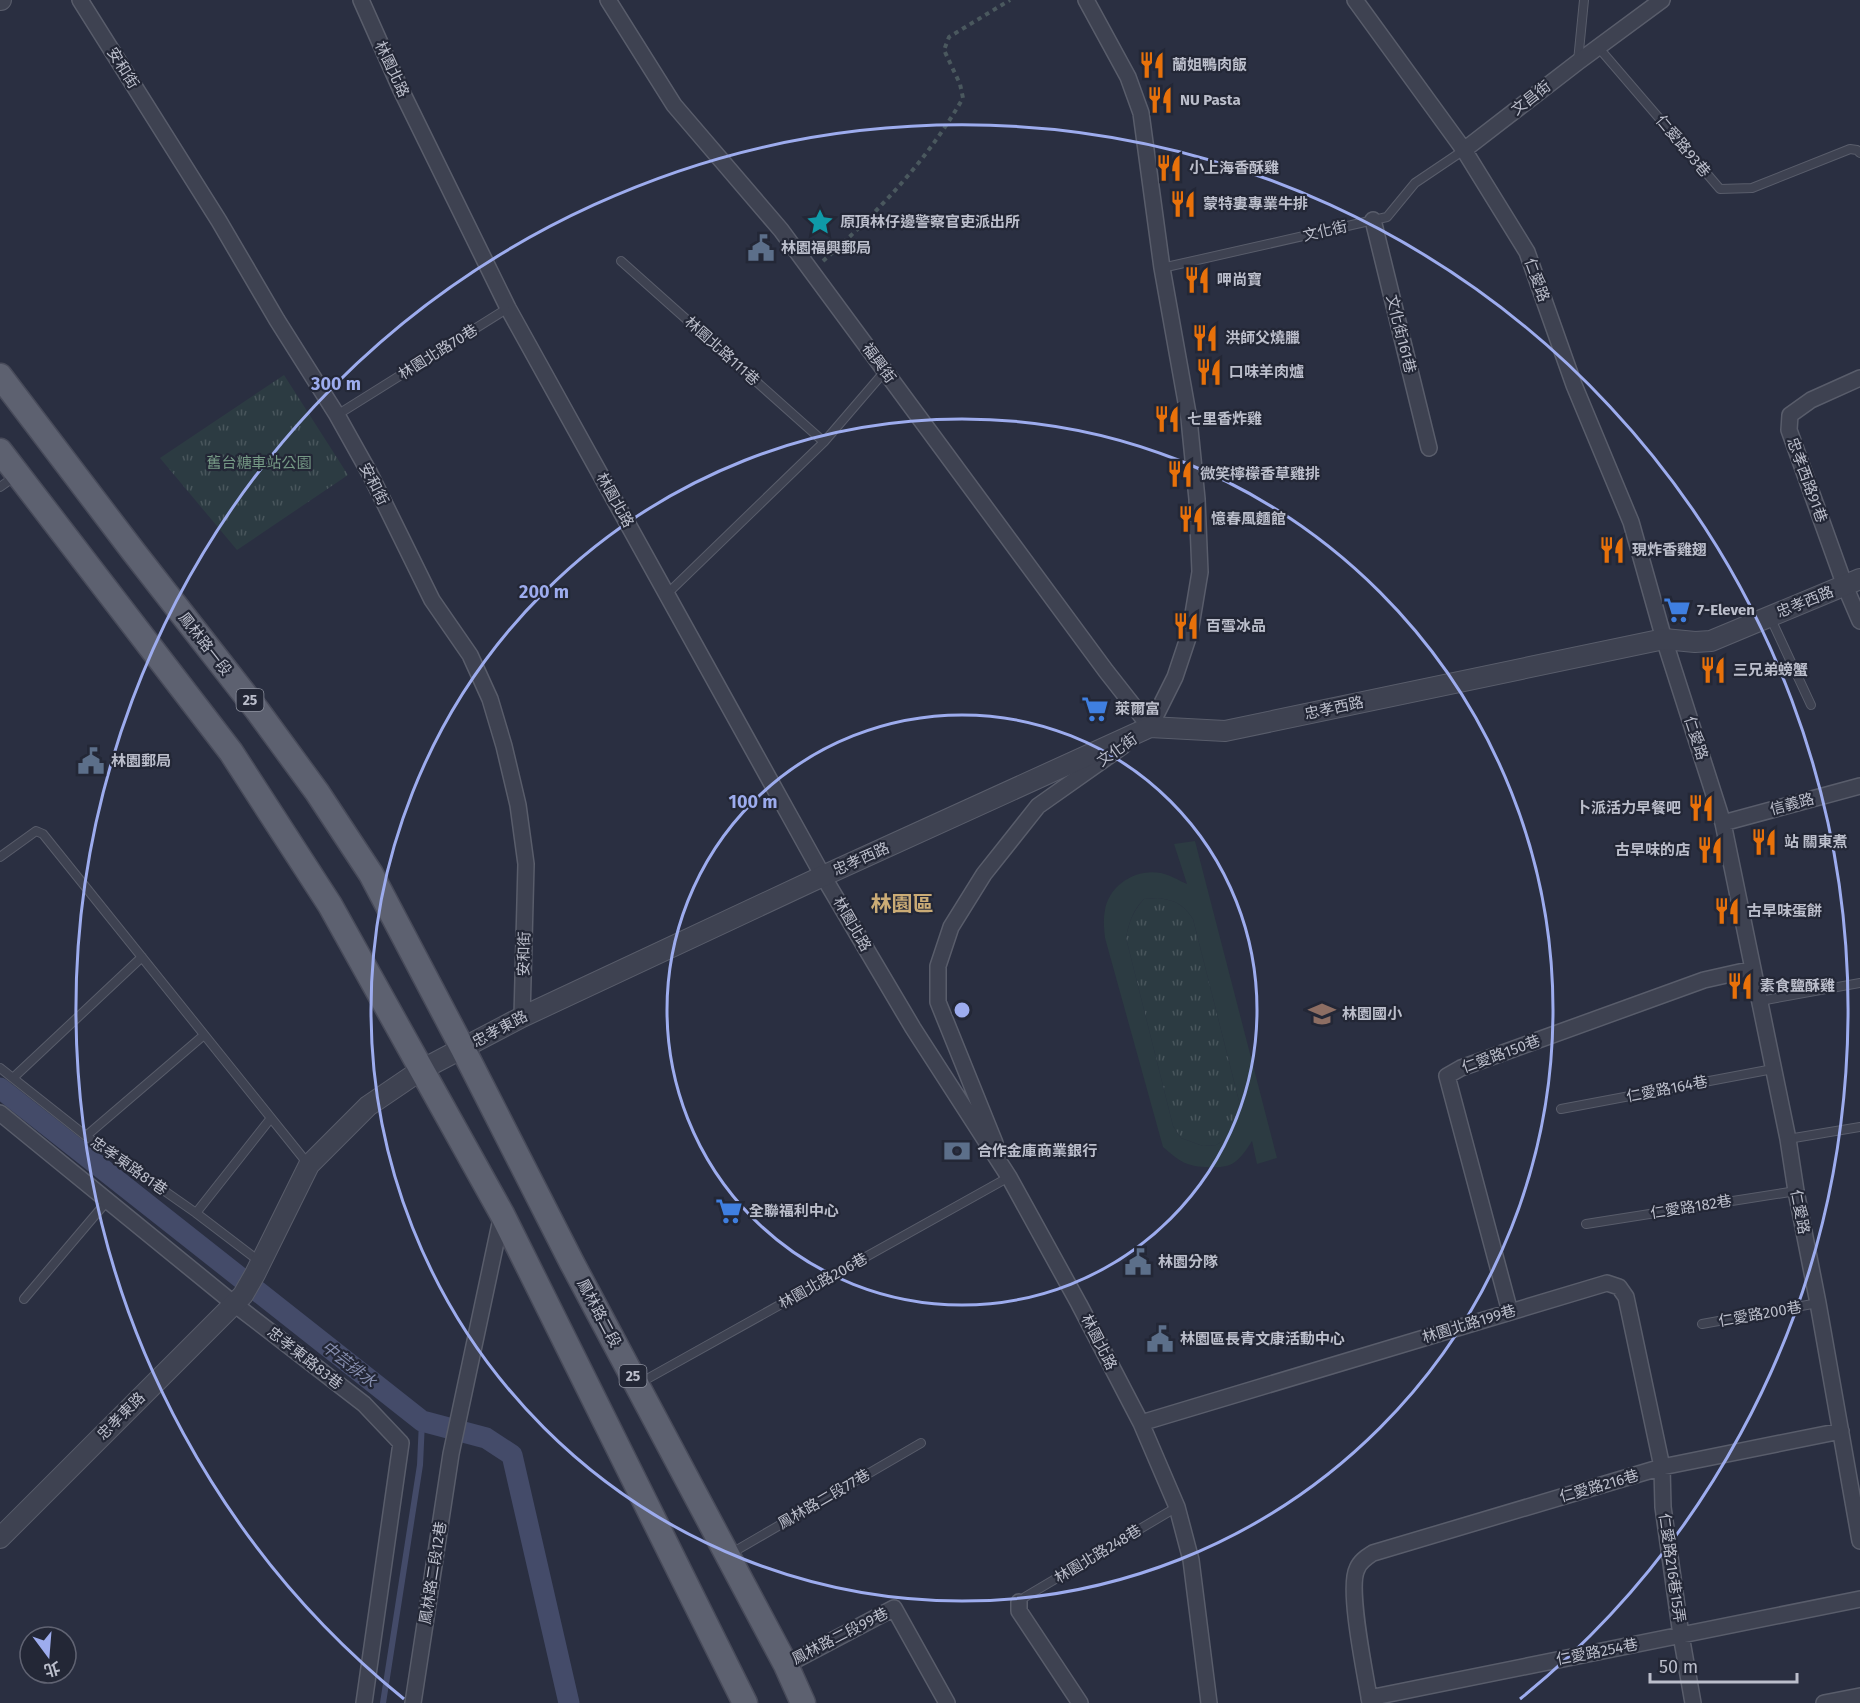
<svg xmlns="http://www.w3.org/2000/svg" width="1860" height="1703" font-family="'Fira Sans','Noto Sans TC',sans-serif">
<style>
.grass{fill:url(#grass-tufts)}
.garden{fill:#2c3b42;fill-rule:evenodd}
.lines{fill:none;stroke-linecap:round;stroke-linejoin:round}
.stream{stroke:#444b69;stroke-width:6}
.canal{stroke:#444b69;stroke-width:21}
.service-casing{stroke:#595d6b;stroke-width:10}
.minor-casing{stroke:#595d6b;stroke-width:18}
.tertiary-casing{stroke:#595d6b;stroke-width:22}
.primary-casing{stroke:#484b5a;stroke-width:27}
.path{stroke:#4a585e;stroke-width:4;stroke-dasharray:4.5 4.5;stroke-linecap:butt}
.service{stroke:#3e4251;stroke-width:8}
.minor{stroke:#3e4251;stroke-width:15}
.tertiary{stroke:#3e4251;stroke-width:20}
.primary{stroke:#5d6170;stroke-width:24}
.ring{fill:none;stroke:#9dacee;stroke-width:3}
.labels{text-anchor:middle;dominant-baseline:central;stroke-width:4.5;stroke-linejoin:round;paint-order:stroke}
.shield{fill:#232736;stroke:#8d919e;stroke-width:1.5}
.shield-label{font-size:14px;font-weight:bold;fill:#bbbecb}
.poi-label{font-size:15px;font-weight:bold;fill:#bbbecb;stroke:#232736;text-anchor:start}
.street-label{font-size:15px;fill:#bbbecb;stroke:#232736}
.park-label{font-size:15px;fill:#759985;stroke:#232736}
.water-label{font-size:16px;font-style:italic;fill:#868eae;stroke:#232736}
.district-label{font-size:21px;font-weight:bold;fill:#cbac76;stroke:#232736}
.centre{fill:#9dacee;stroke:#232736;stroke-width:3}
.ring-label{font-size:18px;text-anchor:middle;font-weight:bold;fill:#9dacee;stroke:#232736;stroke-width:4.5;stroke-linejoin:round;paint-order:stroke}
</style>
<defs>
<pattern id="grass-tufts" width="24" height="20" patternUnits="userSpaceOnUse" patternTransform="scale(1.5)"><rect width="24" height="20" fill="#2c3b42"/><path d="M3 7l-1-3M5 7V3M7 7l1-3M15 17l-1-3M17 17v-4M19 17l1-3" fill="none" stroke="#49565c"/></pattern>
</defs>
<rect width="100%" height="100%" fill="#2a2f41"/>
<path class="grass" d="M284,375l64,100 -111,75 -77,-92z
M1158,898c17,2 26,7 35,21l48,190 -11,28 -14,8 -13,1 -22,-8 -8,-12 -47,-188c3,-16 7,-27 18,-39z"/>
<path class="garden" d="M1195,841l82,317 -20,6 -5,-23c-14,22 -20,28 -47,26 -20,-1 -27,-7 -42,-20l-58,-209c-1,-10 -2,-19 0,-28 4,-25 31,-42 56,-37 9,2 17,7 26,11l-13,-40zM1158,898c17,2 26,7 35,21l48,190 -11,28 -14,8 -13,1 -22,-8 -8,-12 -47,-188c3,-16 7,-28 18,-39z"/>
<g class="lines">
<path class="stream" d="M383,1703l37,-238 2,-44"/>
<path class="canal" d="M0,1088l422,333 64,17 26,17 57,248"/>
<defs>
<path id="service" d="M1598,47l122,142 32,-1 98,-39 7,1 3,3
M1578,61l6,-61
M621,261l203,181 -157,152
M1162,268l225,-51 28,-34 49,-33
M337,415l171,-107
M824,442l61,-71
M0,487l17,-12
M1770,617l41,88
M0,857l36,-26 7,3 265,330
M1760,1001l100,-18
M0,1068l86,68 110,77 63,48
M13,1078l129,-121
M1561,1109l212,-40
M86,1136l118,-101
M1788,1139l72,-12
M196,1213l75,-95
M1586,1224l210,-33
M24,1299l84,-99
M1702,1324l116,-21
M638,1384l371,-207
M730,1554l191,-111
M1019,1602l6,-5 152,-90"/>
<path id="minor" d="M80,0l139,221 58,99 60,95 33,59 62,126 38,55 20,44 14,47 14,59 8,59 -4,153
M361,0l40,90 107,218 315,568 90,152 96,149 70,127 62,119 36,84 14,53 18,143
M608,0l66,105 107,125 325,441 44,56
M1086,0l42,77 13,36 21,155 27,151 8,80 3,73 -10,60 -15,45 -25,50 -7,5
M1355,0l109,150 63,102 47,133 57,137 33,117 59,184 65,316 8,52 22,112 42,238
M1464,150l114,-88 84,-62
M1373,220l56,228
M1860,378l-49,22 -21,15 -1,15 56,156 15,35
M1723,823l137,-37
M0,1113l233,190 131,101 37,39 -37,260
M995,1143l-57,-141v-36l13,-39 33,-53 54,-68 85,-60
M1510,1312l-63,-236 14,-8 243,-88 49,-11
M1141,1423l466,-140 12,4 7,10 36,170 1,40 18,128 12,68
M1019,1602v9l61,92
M786,1665l108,-57 53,95
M1369,1698l491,-99
M413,1703l38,-249 51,-240
M1370,1703c-4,-26 -23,-114 -13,-134 3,-8 10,-12 16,-16l289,-86 179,-36
M1824,1703l36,-7"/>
<path id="tertiary" d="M0,0h1
M0,1538l243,-243 12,-21 54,-109 59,-59 53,-36 101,-53 301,-141 327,-149 75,4 439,-92 31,3 16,-1 149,-62"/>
<path id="primary" d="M0,376l133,175 124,159 60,82 54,82 92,175 109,214 214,402 17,38
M0,451l231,301 99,153 172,309 243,489"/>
</defs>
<use href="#service" class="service-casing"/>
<use href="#minor" class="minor-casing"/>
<use href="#tertiary" class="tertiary-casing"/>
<use href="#primary" class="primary-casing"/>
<path class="path" d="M823,261c54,-48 104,-100 140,-163l-3,-14 -16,-34 5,-13 61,-37"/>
<use href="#service" class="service"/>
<use href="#minor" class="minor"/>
<use href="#tertiary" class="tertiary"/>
<use href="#primary" class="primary"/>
</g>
<g class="ring">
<circle cx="962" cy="1010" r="295"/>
<circle cx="962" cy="1010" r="591"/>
<path d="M404 1699A886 886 0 1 1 1520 1699"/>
</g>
<defs>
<symbol id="restaurant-bare" viewBox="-9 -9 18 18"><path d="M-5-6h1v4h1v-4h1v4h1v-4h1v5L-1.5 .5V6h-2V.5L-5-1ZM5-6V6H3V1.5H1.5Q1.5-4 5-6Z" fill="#e8710a" stroke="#232736" stroke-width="2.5" paint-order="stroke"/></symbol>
<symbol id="sight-bare" viewBox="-9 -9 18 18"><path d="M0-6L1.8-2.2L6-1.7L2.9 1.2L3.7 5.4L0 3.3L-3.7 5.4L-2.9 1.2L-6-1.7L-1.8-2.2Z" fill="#0f9aa8" stroke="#232736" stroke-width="2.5" paint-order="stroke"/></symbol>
<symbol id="civic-bare" viewBox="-9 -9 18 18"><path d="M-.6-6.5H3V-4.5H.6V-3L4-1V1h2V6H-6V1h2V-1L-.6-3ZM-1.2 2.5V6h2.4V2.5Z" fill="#5c6f8a" stroke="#232736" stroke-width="2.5" paint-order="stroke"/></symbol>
<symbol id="supermarket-bare" viewBox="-9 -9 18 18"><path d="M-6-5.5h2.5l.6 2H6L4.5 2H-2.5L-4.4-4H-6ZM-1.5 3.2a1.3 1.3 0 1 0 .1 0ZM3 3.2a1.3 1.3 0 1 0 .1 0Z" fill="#3f7fe0" stroke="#232736" stroke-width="2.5" paint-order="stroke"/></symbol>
<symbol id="school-bare" viewBox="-9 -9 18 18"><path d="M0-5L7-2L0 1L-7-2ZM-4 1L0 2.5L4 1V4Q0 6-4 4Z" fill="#8d6e63" stroke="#232736" stroke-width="2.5" paint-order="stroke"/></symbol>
<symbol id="bank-bare" viewBox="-9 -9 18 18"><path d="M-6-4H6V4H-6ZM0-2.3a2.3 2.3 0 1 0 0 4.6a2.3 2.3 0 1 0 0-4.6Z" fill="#5c6f8a" stroke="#232736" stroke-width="2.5" paint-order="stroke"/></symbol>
</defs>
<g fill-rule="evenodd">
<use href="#restaurant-bare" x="1133" y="46" width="38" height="38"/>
<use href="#restaurant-bare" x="1141" y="81" width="38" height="38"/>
<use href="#restaurant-bare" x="1150" y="149" width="38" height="38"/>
<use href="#restaurant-bare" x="1164" y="185" width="38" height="38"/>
<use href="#sight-bare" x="801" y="203" width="38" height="38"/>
<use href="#civic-bare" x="742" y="229" width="38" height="38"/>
<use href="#restaurant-bare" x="1178" y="261" width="38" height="38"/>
<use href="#restaurant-bare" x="1186" y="319" width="38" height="38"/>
<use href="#restaurant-bare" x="1190" y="353" width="38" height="38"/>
<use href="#restaurant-bare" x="1148" y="400" width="38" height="38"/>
<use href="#restaurant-bare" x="1161" y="455" width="38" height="38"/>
<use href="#restaurant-bare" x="1172" y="500" width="38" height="38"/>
<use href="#restaurant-bare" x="1593" y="531" width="38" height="38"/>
<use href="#supermarket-bare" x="1658" y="591" width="38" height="38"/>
<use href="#restaurant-bare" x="1167" y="607" width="38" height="38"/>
<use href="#restaurant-bare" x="1694" y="651" width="38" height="38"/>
<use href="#supermarket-bare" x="1076" y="690" width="38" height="38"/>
<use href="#civic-bare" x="72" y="742" width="38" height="38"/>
<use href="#restaurant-bare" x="1682" y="789" width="38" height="38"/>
<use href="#restaurant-bare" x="1745" y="823" width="38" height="38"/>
<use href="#restaurant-bare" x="1691" y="831" width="38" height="38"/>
<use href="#restaurant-bare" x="1708" y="892" width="38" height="38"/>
<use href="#restaurant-bare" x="1721" y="967" width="38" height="38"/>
<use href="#school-bare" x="1303" y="995" width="38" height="38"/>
<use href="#bank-bare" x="938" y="1132" width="38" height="38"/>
<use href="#supermarket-bare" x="710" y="1192" width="38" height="38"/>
<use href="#civic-bare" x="1119" y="1243" width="38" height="38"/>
<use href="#civic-bare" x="1141" y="1320" width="38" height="38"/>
</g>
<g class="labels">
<g class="shield">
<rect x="236.5" y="689" width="27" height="22" rx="4.5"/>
<rect x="619.5" y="1365" width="27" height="22" rx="4.5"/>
</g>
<g class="shield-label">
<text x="250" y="700">25</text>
<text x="633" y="1376">25</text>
</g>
<g class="poi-label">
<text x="1172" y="65">蘭姐鴨肉飯</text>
<text x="1180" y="100">NU Pasta</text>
<text x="1189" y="168">小上海香酥雞</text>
<text x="1203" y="204">蒙特婁專業牛排</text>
<text x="840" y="222">原頂林仔邊警察官吏派出所</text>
<text x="781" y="248">林園福興郵局</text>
<text x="1217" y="280">呷尚寶</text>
<text x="1225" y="338">洪師父燒臘</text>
<text x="1229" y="372">口味羊肉爐</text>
<text x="1187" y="419">七里香炸雞</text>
<text x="1200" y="474">微笑檸檬香草雞排</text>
<text x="1211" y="519">憶春風麵館</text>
<text x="1632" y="550">現炸香雞翅</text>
<text x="1697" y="610">7-Eleven</text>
<text x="1206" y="626">百雪冰品</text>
<text x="1733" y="670">三兄弟螃蟹</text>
<text x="1115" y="709">萊爾富</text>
<text x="111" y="761">林園郵局</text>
<text x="1681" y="808" text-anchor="end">卜派活力早餐吧</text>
<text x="1784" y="842">站 關東煮</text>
<text x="1690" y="850" text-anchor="end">古早味的店</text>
<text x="1747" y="911">古早味蛋餅</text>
<text x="1760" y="986">素食鹽酥雞</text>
<text x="1342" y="1014">林園國小</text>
<text x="977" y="1151">合作金庫商業銀行</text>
<text x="749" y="1211">全聯福利中心</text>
<text x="1158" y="1262">林園分隊</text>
<text x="1180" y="1339">林園區長青文康活動中心</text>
</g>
<g class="street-label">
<text transform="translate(123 68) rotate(58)">安和街</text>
<text transform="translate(392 69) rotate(65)">林園北路</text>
<text transform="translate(1531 98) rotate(-38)">文昌街</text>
<text transform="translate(1683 146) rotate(50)">仁愛路93巷</text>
<text transform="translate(1325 231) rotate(-13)">文化街</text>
<text transform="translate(1537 280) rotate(70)">仁愛路</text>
<text transform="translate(1401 334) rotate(76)">文化街161巷</text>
<text transform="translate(722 351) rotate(42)">林園北路111巷</text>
<text transform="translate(438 352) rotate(-32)">林園北路70巷</text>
<text transform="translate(879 363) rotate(54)">福興街</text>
<text transform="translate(1807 480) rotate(70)">忠孝西路91巷</text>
<text transform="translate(374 484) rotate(63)">安和街</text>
<text transform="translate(615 500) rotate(61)">林園北路</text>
<text transform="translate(1805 602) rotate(-22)">忠孝西路</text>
<text transform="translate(205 644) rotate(52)">鳳林路一段</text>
<text transform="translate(1334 708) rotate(-12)">忠孝西路</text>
<text transform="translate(1696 738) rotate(72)">仁愛路</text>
<text transform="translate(1117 750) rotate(-35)">文化街</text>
<text transform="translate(1792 804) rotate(-15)">信義路</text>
<text transform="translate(861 859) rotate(-24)">忠孝西路</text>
<text transform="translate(852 924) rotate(60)">林園北路</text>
<text transform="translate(524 954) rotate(-89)">安和街</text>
<text transform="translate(500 1029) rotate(-28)">忠孝東路</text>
<text transform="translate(1501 1054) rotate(-20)">仁愛路150巷</text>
<text transform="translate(1667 1089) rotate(-11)">仁愛路164巷</text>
<text transform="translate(129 1166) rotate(35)">忠孝東路81巷</text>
<text transform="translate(1691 1207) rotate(-9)">仁愛路182巷</text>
<text transform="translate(1800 1212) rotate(79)">仁愛路</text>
<text transform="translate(823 1281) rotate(-29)">林園北路206巷</text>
<text transform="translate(599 1313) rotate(62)">鳳林路二段</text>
<text transform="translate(1760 1314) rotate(-10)">仁愛路200巷</text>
<text transform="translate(1469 1324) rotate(-17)">林園北路199巷</text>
<text transform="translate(1099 1342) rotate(63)">林園北路</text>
<text transform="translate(305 1358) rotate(38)">忠孝東路83巷</text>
<text transform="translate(121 1416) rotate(-45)">忠孝東路</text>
<text transform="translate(1599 1486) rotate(-16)">仁愛路216巷</text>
<text transform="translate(824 1499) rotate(-30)">鳳林路二段77巷</text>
<text transform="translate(1098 1554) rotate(-31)">林園北路248巷</text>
<text transform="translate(1672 1568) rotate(82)">仁愛路216巷15弄</text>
<text transform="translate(433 1573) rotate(-81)">鳳林路二段12巷</text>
<text transform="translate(840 1636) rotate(-27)">鳳林路二段99巷</text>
<text transform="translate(1597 1652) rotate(-11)">仁愛路254巷</text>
</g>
<g class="park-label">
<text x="259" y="463">舊台糖車站公園</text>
</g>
<g class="water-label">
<text transform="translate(349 1364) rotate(38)">中芸排水</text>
</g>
<g class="district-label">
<text x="902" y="904">林園區</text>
</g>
</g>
<circle cx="962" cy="1010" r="9" class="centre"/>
<g class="ring-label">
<text x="336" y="390">300 m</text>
<text x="544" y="598">200 m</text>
<text x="753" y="808">100 m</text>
</g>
<g transform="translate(48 1655) rotate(164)"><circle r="28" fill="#232736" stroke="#606372" stroke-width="1.5"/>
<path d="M0-4.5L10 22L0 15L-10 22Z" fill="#9dacee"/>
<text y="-9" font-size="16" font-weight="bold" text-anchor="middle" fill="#bbbecb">北</text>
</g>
<path d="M1650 1673v9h147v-9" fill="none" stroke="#bbbecb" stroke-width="3"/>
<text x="1659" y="1673" font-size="18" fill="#bbbecb" stroke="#232736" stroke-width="4.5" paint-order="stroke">50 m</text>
</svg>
